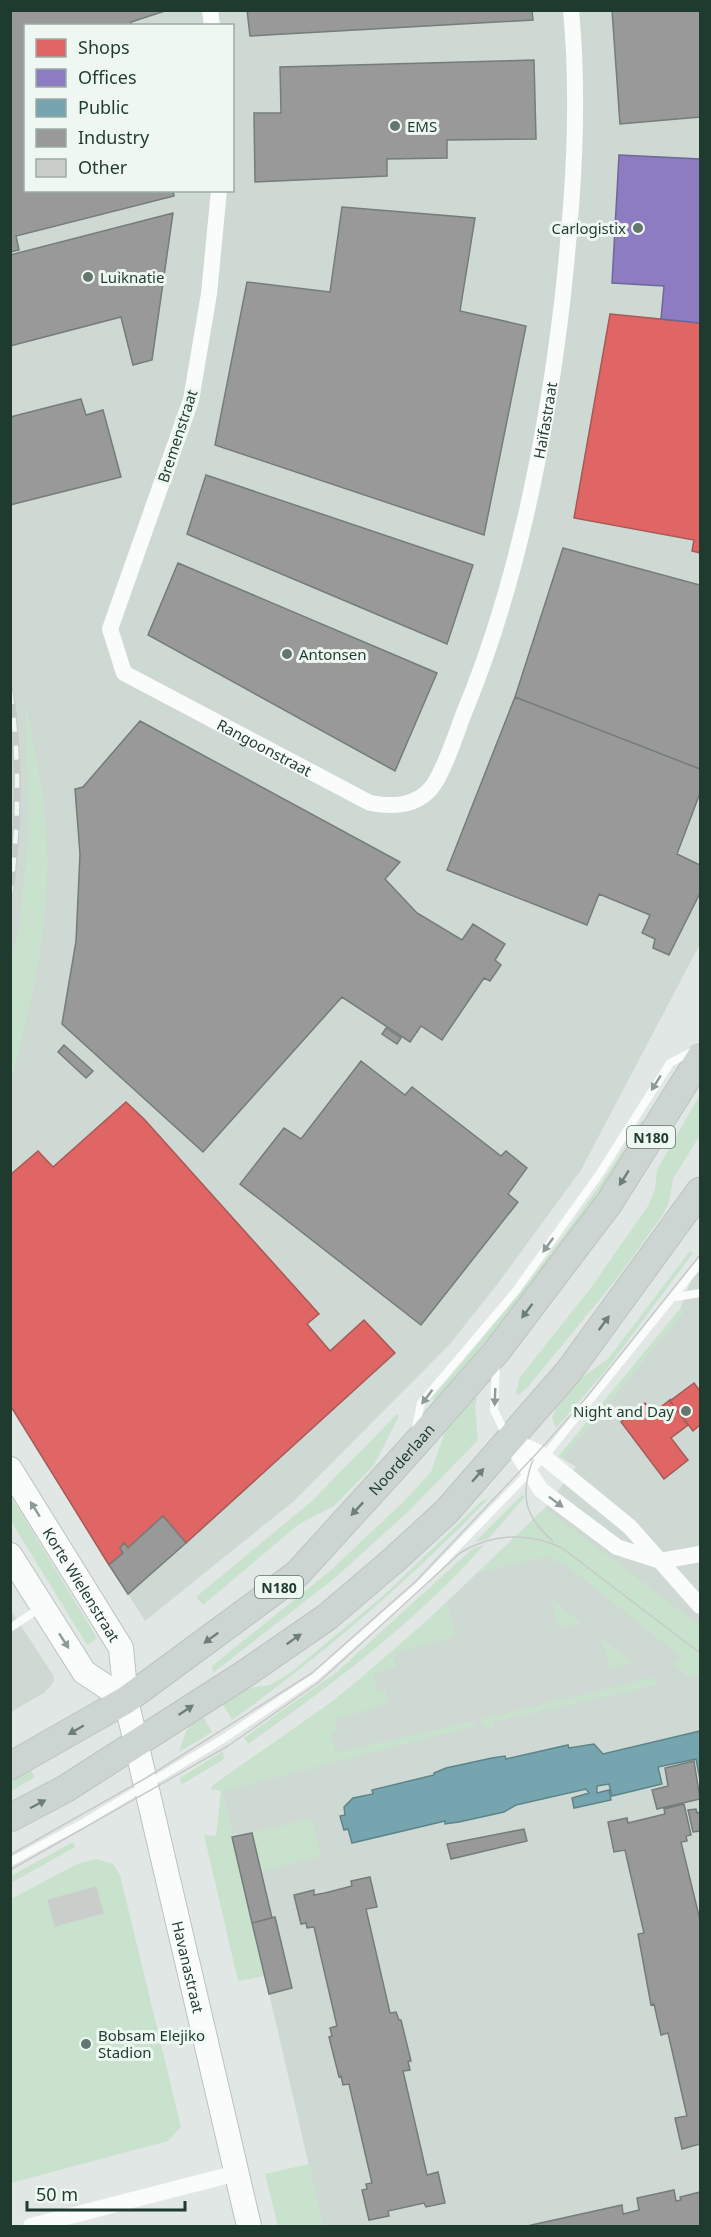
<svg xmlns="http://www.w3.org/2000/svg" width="711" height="2237" font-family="'Noto Sans',sans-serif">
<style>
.built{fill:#cfd9d3;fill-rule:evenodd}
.green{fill:#c9e2cd}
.shops{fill:#e06666;stroke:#a65956;stroke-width:1.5}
.offices{fill:#8e7cc3;stroke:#6d6897;stroke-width:1.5}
.public{fill:#76a5af;stroke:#5c8589;stroke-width:1.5}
.industry{fill:#999;stroke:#747d79;stroke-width:1.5}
.building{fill:#c9cecb;stroke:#cad0cd;stroke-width:1.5}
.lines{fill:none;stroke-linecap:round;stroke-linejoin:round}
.secondary-casing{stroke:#bac4bf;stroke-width:26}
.primary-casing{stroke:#bbc4c0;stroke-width:29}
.lane{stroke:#fafbfb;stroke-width:8}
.street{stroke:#fafbfb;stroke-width:16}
.secondary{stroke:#fafbfb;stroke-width:24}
.primary{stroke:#ccd5d1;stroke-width:27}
.tram{stroke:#c6cac8;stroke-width:1.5}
.rail-casing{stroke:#c6cac8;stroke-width:7}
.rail{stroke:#eff7f2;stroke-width:4.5;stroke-dasharray:14;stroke-linecap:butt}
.oneway{fill:#8c9b95}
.oneway2{fill:#6d8078}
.poi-dot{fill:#63776e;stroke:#eff7f2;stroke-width:2}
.labels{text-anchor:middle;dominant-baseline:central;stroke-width:6;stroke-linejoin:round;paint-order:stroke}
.shield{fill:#eff7f2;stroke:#5d736a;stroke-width:1.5}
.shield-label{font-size:14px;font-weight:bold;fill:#1f3b2f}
.poi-label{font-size:15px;fill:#1f3b2f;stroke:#eff7f2;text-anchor:start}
.street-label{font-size:15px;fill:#1f3b2f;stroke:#eff7f2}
</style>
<rect width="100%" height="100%" fill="#e1e7e4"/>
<path class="built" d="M11,11h689v933l-119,226 -82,112 -49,62 -156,157 -149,120 -134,-216zM26,26h206v164h-206z
M700,1257v969h-377l-101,-435 -11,-2 95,-67 87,-69 152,-145 31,-41 -17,-11 121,-147z
M10,1609l43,66 1,7 -10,11 -33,19z"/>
<path class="green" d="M25,700c8,43 19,87 21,131 6,85 -13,169 -35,251v-118l8,-35 10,-96z
M700,1095v40l-27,44 -4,23 -5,11 -46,64 -90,110 -10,8 -2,-3 4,-15 70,-88 58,-83 7,-16 2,-20z
M641,1121l5,3c-60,100 -134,189 -209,278l-5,-4c76,-89 149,-177 209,-277z
M690,1251l3,2 -87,117 -50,58 -4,-10 4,-11 25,-29 27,-19z
M680,1309l4,3 -121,146 -4,-2z
M473,1396l4,2 -2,8 3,34 -68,70 -74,67 -123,96 -1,-7 118,-95 73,-69 28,-30 16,-46z
M397,1414l2,2 -25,49 -40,41 -35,18 -96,81 -7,-8 116,-96z
M523,1494l1,4 -36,41 -13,3z
M11,1496l86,142 -10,7 -76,-124z
M489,1498c-80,83 -164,155 -257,222l-12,-21 22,-10 28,-4 20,-12 92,-76 100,-96z
M545,1508l155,118v49l-11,2 -15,-12 7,-9 -113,-89 -22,-10 -67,15z
M485,1544c-69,78 -153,141 -237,200l-4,-6 94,-67 134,-122z
M552,1600l29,23 -22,5z
M447,1603l8,33 -62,17 3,14 -23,7 4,17 8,-1 3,14 -53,15 3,12 -7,2 5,20 138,-32 2,5 -254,65 43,185 -27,5 -34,-146 12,1 5,-45 -10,-2 2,-4 127,-89z
M602,1639l30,24 -22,6z
M655,1677l1,8 -163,37 1,6 -11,-2 -1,-7z
M201,1713l11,19 -33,20 7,-21z
M223,1751l1,7 -3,3 -40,24 -1,-7z
M28,1766l7,11 -24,14 -1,-14z
M312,1818l9,38 -60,16 -9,-39z
M73,1842l2,5 -64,36v-7z
M97,1859l16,5 7,11 61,252 -13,14 -157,42v-284l66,-35z
M309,2164l14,62h-45l-13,-52z"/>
<path class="shops" d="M610,314l90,9v230l-8,-2 2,-11 -120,-22z
M126,1102l18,17 175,195 -12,10 23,27 34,-31 31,33 -209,190 -23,-27 -35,32 -4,-5 -4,5 3,5 -14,12 -99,-160v-230l28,-24 15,16z
M694,1383l6,8v34l-7,6 -23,-30z
M671,1399l-1,2 18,24 -17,13 17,22 -24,19 -43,-57 24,-19 8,10z"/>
<path class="offices" d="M619,155l81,4v164l-39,-4 3,-33 -52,-3z"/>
<path class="public" d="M700,1731v49l-4,-21 -38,8 4,17 -50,12 -3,-12 -12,2v7l12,-3 2,10 -37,8 -2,-10 17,-5 -3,-4 -70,16 -12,7 -45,10 -14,2v-3l-93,22 -4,-14 -4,1 -4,-14 5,-1 -1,-8 9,-9 20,-4 -1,-4 62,-15v-2l12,-5 46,-10 13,-2 1,3 62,-14 1,3 25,-4 9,10z"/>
<path class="industry" d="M10,10h158l-37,12 1,4h-106v164h147l1,6 -158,40 3,14 -9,2z
M247,10h285l1,10 -283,16z
M612,10h88v107l-80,7z
M534,60l2,79 -89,1v18l-60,1v17l-132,6 -1,-69h27l-1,-46z
M342,207l133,11 -15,93 66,15 -42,209 -269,-90 32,-163 83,10z
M173,213l-21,147 -19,5 -12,-48 -111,29v-91z
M81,399l5,16 17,-5 18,67 -111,28v-88z
M206,475l267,90 -26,79 -260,-110z
M563,548l137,37v184l-185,-72z
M178,563l259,110 -42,98 -247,-136z
M515,697l185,72v24l-23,61 23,11v28l-31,62 -16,-7 2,-9 -13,-6 8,-18 -51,-21 -12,31 -140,-55z
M140,721l260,141 -15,17 32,34 45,27 11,-16 32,20 -10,16 6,5 -11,16 -6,-3 -42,62 -21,-14 -11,16 -68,-45 -139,155 -141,-128 14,-83 4,-87 -5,-65 8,-2z
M386,1028l15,10 -4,6 -15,-10z
M64,1045l29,26 -7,7 -28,-26z
M361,1061l44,34 7,-8 89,69 5,-5 21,17 -19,26 10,8 -97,123 -181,-141 44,-56 17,11z
M163,1516l23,27 -58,51 -19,-29 14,-12 -3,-5 4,-5 4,5z
M694,1761l6,38 -43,10 -5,-19 16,-4 -3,-18z
M684,1804l7,31 -5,1 1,5 -6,1 19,78v224l-18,5 -7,-31 12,-2 -19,-83 -7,2 -7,-31 -3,1 -13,-71 6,-1 -19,-83 -11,2 -6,-30 19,-4 1,5 37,-9 -1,-5z
M696,1809l1,4 3,-1v19l-7,1 -5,-22z
M524,1829l3,12 -76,18 -4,-15z
M252,1833l20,85 -20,5 -20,-86z
M370,1877l7,30 -11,2 24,104 6,-1 3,8h2l10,41h-3l2,9 -7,1 24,104 11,-3 7,31 -19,4 -2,-4 -36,8 1,5 -20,4 -7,-30 5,-1 -1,-5 6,-1 -23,-99 -6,1 -2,-9 -2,1 -10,-40 3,-1 -2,-8 7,-2 -23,-99 -7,1 -1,-5 -5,1 -7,-29 20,-5v5l11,-2 27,-7 -1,-5z
M275,1917l17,71 -23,6 -17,-71z
M674,2190l2,11 5,-1 -1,-3 20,-5v34h-173l95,-21 1,9 16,-4 -2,-12z"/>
<path class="building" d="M96,1887l7,26 -48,13 -7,-26z"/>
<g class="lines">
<defs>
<g id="secondary">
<path id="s2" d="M10,1469l111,179 5,52 123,526"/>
<path d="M10,1555l74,117 42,28"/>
</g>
<g id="primary">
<path id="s3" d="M10,1766l116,-66 171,-126 113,-124 87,-99 112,-148 91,-145"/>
<path d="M10,1818l55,-29 181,-116 81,-56 68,-58 52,-48 122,-140 131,-180"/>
</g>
</defs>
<use href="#secondary" class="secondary-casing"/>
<use href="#primary" class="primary-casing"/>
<path class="lane" d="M676,1297l24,-4
M496,1363l-2,47 13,27
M415,1432l6,-29 94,-111 85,-119 70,-110 27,-14
M10,1628l30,-20
M10,1862l75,-40 138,-83 92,-62 104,-91 125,-129 156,-194"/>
<g class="street">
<path d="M210,10l2,16"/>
<path id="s1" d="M219,190l-10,104 -18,106 -81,229 14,44 246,130c22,4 46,4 62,-16 13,-17 25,-57 34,-79 53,-129 81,-275 97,-413 10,-94 17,-190 8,-285"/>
<path d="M508,1439l30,13 92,75 70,79"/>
<path d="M508,1439l33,51 76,57 43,14 40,-7"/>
<path d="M31,2226l206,-53"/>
</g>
<use href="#secondary" class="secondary"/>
<use href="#primary" class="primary"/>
<path class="tram" d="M532,1462c-12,35 -7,55 21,79
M10,1855l136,-77 166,-105 104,-92 122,-129 48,-54 114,-143
M10,1870l218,-124 91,-64 141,-129c32,-20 69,-21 102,-5l138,105"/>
<defs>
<path id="rail" d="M10,690c10,68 9,136 0,205"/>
</defs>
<use href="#rail" class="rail-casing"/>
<use href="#rail" class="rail"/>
</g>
<defs><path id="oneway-solid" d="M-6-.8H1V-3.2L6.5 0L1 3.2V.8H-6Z" transform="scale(1.5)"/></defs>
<g class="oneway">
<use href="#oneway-solid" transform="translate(656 1083) rotate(122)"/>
<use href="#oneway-solid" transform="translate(548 1245) rotate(126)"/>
<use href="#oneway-solid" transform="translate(427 1397) rotate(127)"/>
<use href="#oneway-solid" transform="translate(495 1397) rotate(92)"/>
<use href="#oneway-solid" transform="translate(556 1502) rotate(37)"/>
<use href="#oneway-solid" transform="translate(35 1509) rotate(-122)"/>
<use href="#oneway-solid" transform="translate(64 1641) rotate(57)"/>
</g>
<g class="oneway2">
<use href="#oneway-solid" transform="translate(624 1178) rotate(122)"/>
<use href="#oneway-solid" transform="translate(527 1311) rotate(127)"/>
<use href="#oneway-solid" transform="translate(604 1323) rotate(-54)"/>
<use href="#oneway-solid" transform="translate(478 1475) rotate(-49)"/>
<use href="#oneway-solid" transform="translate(357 1509) rotate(133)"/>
<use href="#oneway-solid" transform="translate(211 1638) rotate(144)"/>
<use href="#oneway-solid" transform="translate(294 1639) rotate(-35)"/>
<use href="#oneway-solid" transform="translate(186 1710) rotate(-34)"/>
<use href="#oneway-solid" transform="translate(76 1730) rotate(150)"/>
<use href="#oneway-solid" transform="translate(38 1804) rotate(-28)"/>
</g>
<g class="poi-dot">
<circle cx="395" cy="126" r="6"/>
<circle cx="638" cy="228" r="6"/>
<circle cx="88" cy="277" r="6"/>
<circle cx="287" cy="654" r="6"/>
<circle cx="686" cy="1411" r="6"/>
<circle cx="86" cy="2044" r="6"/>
</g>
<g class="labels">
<g class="shield">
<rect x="627" y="1126" width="48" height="22" rx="4.5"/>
<rect x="255" y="1576" width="48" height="22" rx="4.5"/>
</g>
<g class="shield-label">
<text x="651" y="1137">N180</text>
<text x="279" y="1587">N180</text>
</g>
<g class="poi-label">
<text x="407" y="126">EMS</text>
<text x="626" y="228" text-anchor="end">Carlogistix</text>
<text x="100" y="277">Luiknatie</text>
<text x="299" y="654">Antonsen</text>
<text x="674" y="1411" text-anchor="end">Night and Day</text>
<text x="98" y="2035">Bobsam Elejiko<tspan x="98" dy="17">Stadion</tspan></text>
</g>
<g class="street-label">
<text stroke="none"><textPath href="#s1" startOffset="1232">Haïfastraat</textPath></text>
<text transform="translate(177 436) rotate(-72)">Bremenstraat</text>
<text stroke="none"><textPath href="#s1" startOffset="660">Rangoonstraat</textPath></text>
<text stroke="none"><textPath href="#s3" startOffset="501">Noorderlaan</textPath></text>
<text stroke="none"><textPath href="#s2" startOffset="136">Korte Wielenstraat</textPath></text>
<text stroke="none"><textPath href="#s2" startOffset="537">Havanastraat</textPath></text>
</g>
</g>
<rect width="711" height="2237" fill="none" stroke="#1f3b2f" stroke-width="24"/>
<rect x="24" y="24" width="210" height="168" fill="#eff7f2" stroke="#9caca4" stroke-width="1.5"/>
<rect x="36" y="39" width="30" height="18" fill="#e06666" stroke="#9caca4" stroke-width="1.5"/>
<text x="78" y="54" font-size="18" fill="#1f3b2f">Shops</text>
<rect x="36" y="69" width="30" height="18" fill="#8e7cc3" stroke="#9caca4" stroke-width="1.5"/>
<text x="78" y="84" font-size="18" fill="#1f3b2f">Offices</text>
<rect x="36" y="99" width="30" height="18" fill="#76a5af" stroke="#9caca4" stroke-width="1.5"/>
<text x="78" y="114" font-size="18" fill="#1f3b2f">Public</text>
<rect x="36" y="129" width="30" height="18" fill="#999999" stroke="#9caca4" stroke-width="1.5"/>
<text x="78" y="144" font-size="18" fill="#1f3b2f">Industry</text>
<rect x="36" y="159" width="30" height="18" fill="#c9cecb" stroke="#9caca4" stroke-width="1.5"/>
<text x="78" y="174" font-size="18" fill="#1f3b2f">Other</text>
<path d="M27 2201v9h158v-9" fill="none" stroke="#1f3b2f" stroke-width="3"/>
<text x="36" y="2201" font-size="18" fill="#1f3b2f" stroke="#eff7f2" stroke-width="4.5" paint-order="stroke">50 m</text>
</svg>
